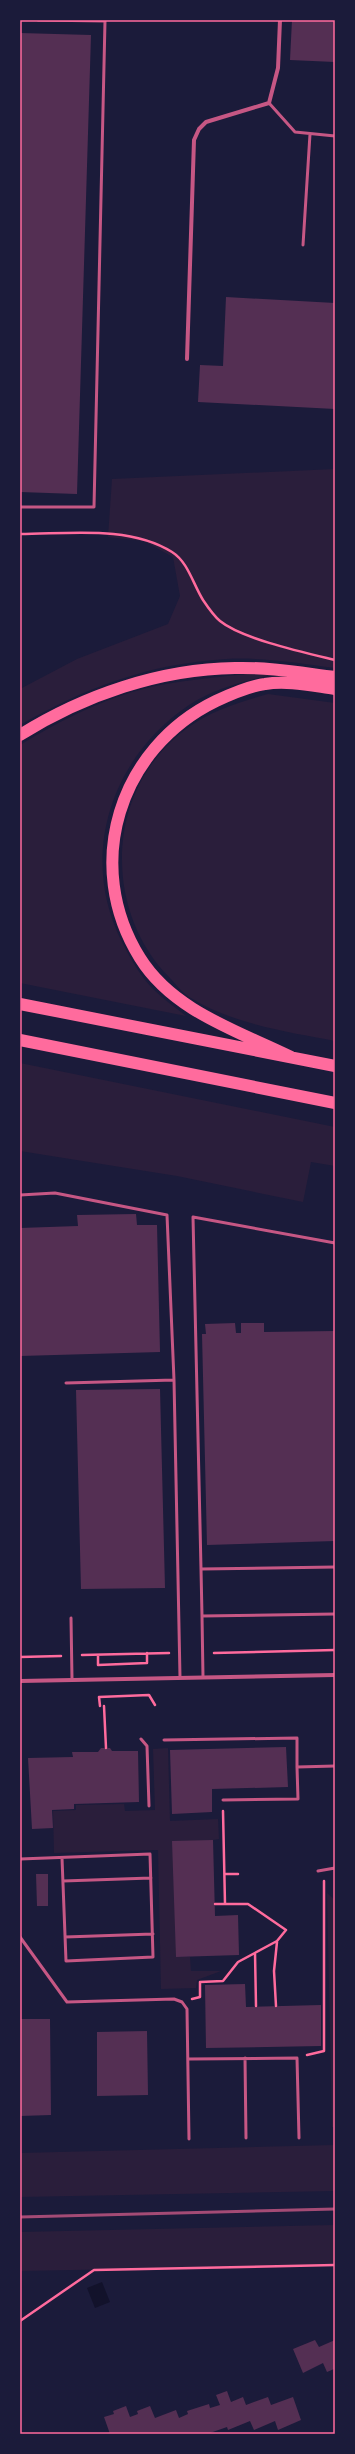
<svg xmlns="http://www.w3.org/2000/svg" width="355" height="2454" font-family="Spectral,serif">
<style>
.green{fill:#2a1e3b}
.water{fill:#12122b}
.building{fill:#542f53}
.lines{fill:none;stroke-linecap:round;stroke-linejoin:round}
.path{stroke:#ff6b9d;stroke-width:2.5}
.service{stroke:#c65784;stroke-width:3}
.minor{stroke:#c65784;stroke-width:4}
.motorway{stroke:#ff6b9d;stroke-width:12}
.rail{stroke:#a44b75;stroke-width:3}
.neatline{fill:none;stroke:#ff6b9d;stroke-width:1.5}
</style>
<rect width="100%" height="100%" fill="#1b1b3a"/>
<path class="green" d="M335,469v199c-36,-5 -73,-11 -109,-9 -78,5 -139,28 -206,66v-36l57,-30 91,-35 12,-28 -7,-39 -29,-16 -36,-4 4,-58z
M247,674l24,1c-27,6 -58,14 -82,30 -79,53 -111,153 -66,239 8,16 18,33 30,45 10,10 22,18 33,27l-166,-33v-238c43,-26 90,-50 140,-60 29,-5 58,-8 87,-11z
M268,694l67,9v338c-48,-9 -102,-17 -144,-43 -8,-4 -15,-14 -22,-21 -63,-64 -64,-176 5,-238 27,-25 59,-35 94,-45z
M20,1063l315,64v39l-24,-4 -8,40 -126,-26 -157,-25z
M168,1748l2,73 48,-2 1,20 -6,1 -36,117h13l1,14h30l-24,9 -1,8 -35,1 -3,-139 -104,3 -1,-42 23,-1v-5l48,-1 1,7 30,-1 -2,-61z
M327,1893l8,7v227h-3z
M335,2145v46l-315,6v-44z
M335,2225v40l-315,6v-39z"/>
<path class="water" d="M102,2282l8,20 -15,6 -8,-20z"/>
<path class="building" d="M292,20h43v42l-45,-2z
M20,33l71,2 -14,459 -57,-2z
M226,297l109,6v106l-137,-7 2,-37 23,1z
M136,1214l1,11h20l3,127 -140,4v-128l58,-2 -1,-11z
M235,1323l1,10h5v-10h23v9l71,-1v210l-128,4 -5,-211h4l-1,-10z
M160,1389l5,199 -84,1 -5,-199z
M286,1747l2,40 -76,2v23l-40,2 -2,-64z
M101,1748h9l2,3h26l1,51 -65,2v5l-22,1 1,18 -21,1 -4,-71 45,-1 -1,-5h26z
M213,1840l2,76 23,-1 1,40 -63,2 -4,-116z
M36,1874h12v32h-11z
M245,1984l1,23 75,-2v41l-115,2 -1,-63z
M20,2019h30l1,96 -31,1z
M147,2031l1,64 -51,1v-64z
M315,2340l4,7 16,-7 -1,29 -7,3 -4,-9 -20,10 -10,-24z
M227,2391l4,11 12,-5 3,8 22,-8 3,8 22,-8 8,23 -23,10 -3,-9 -21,9 -4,-9 -22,9 -1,-3 -20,7h-97l-6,-17 10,-3 -1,-3 13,-5 4,11 8,-3 -1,-3 13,-5 5,12 21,-8 3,8 9,-4 -1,-3 22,-7 1,4 10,-3 -4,-10z"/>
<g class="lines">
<path class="path" d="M20,534c48,0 109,-9 152,18 16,10 21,32 31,48 4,6 11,16 17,21 22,18 86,32 115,39
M214,1653l121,-3
M82,1655l87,-2
M98,1655v10l49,-2v-10
M20,1657l41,-1
M100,1706l-1,-9 50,-2 6,10
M104,1706l2,42
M225,1874h13
M215,1904h10l-2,-93
M255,1953l1,53
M192,1999l8,-2v-15l23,-1 15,-19 39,-21 9,-11 -38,-26h-23
M276,2006l-2,-35 3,-29
M307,2055l17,-4v-170
M20,2321l74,-51 241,-5"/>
<path class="service" d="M269,103l26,29 40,4
M303,245l7,-111
M20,507h74l11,-486 -67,-1
M20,1195l35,-2 112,22 7,165 6,297
M335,1243l-142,-26 8,352 134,-2
M66,1383l108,-3
M201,1569l1,47 133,-2
M202,1616l1,61
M71,1618l1,61
M141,1739l6,7 2,60
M164,1740l133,-2v29
M223,1800l75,-1 -1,-32 38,-1
M20,1859l130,-5 3,103 -87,4 -4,-103
M318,1871l17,-3
M63,1881l88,-3
M20,1937l47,65 107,-3 8,3 5,7 2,130
M65,1937l88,-3
M245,2058l1,80
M188,2059l109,-1 2,80"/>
<path class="minor" d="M187,359l7,-219 5,-11 7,-7 63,-19 9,-35 2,-48
M20,1681l315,-6"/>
<path class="motorway" d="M20,735c64,-40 140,-66 215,-67 34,-1 67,5 100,9
M20,1004l315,62
M20,1040l315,63
M291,1057c-53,-26 -118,-46 -151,-99 -58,-93 -21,-210 76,-257 15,-7 33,-15 49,-17 22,-4 48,2 70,5"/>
<path class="rail" d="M20,2217l315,-8"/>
</g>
<rect width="355" height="2454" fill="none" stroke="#1b1b3a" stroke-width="42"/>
<rect x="21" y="21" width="313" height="2412" class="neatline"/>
</svg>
